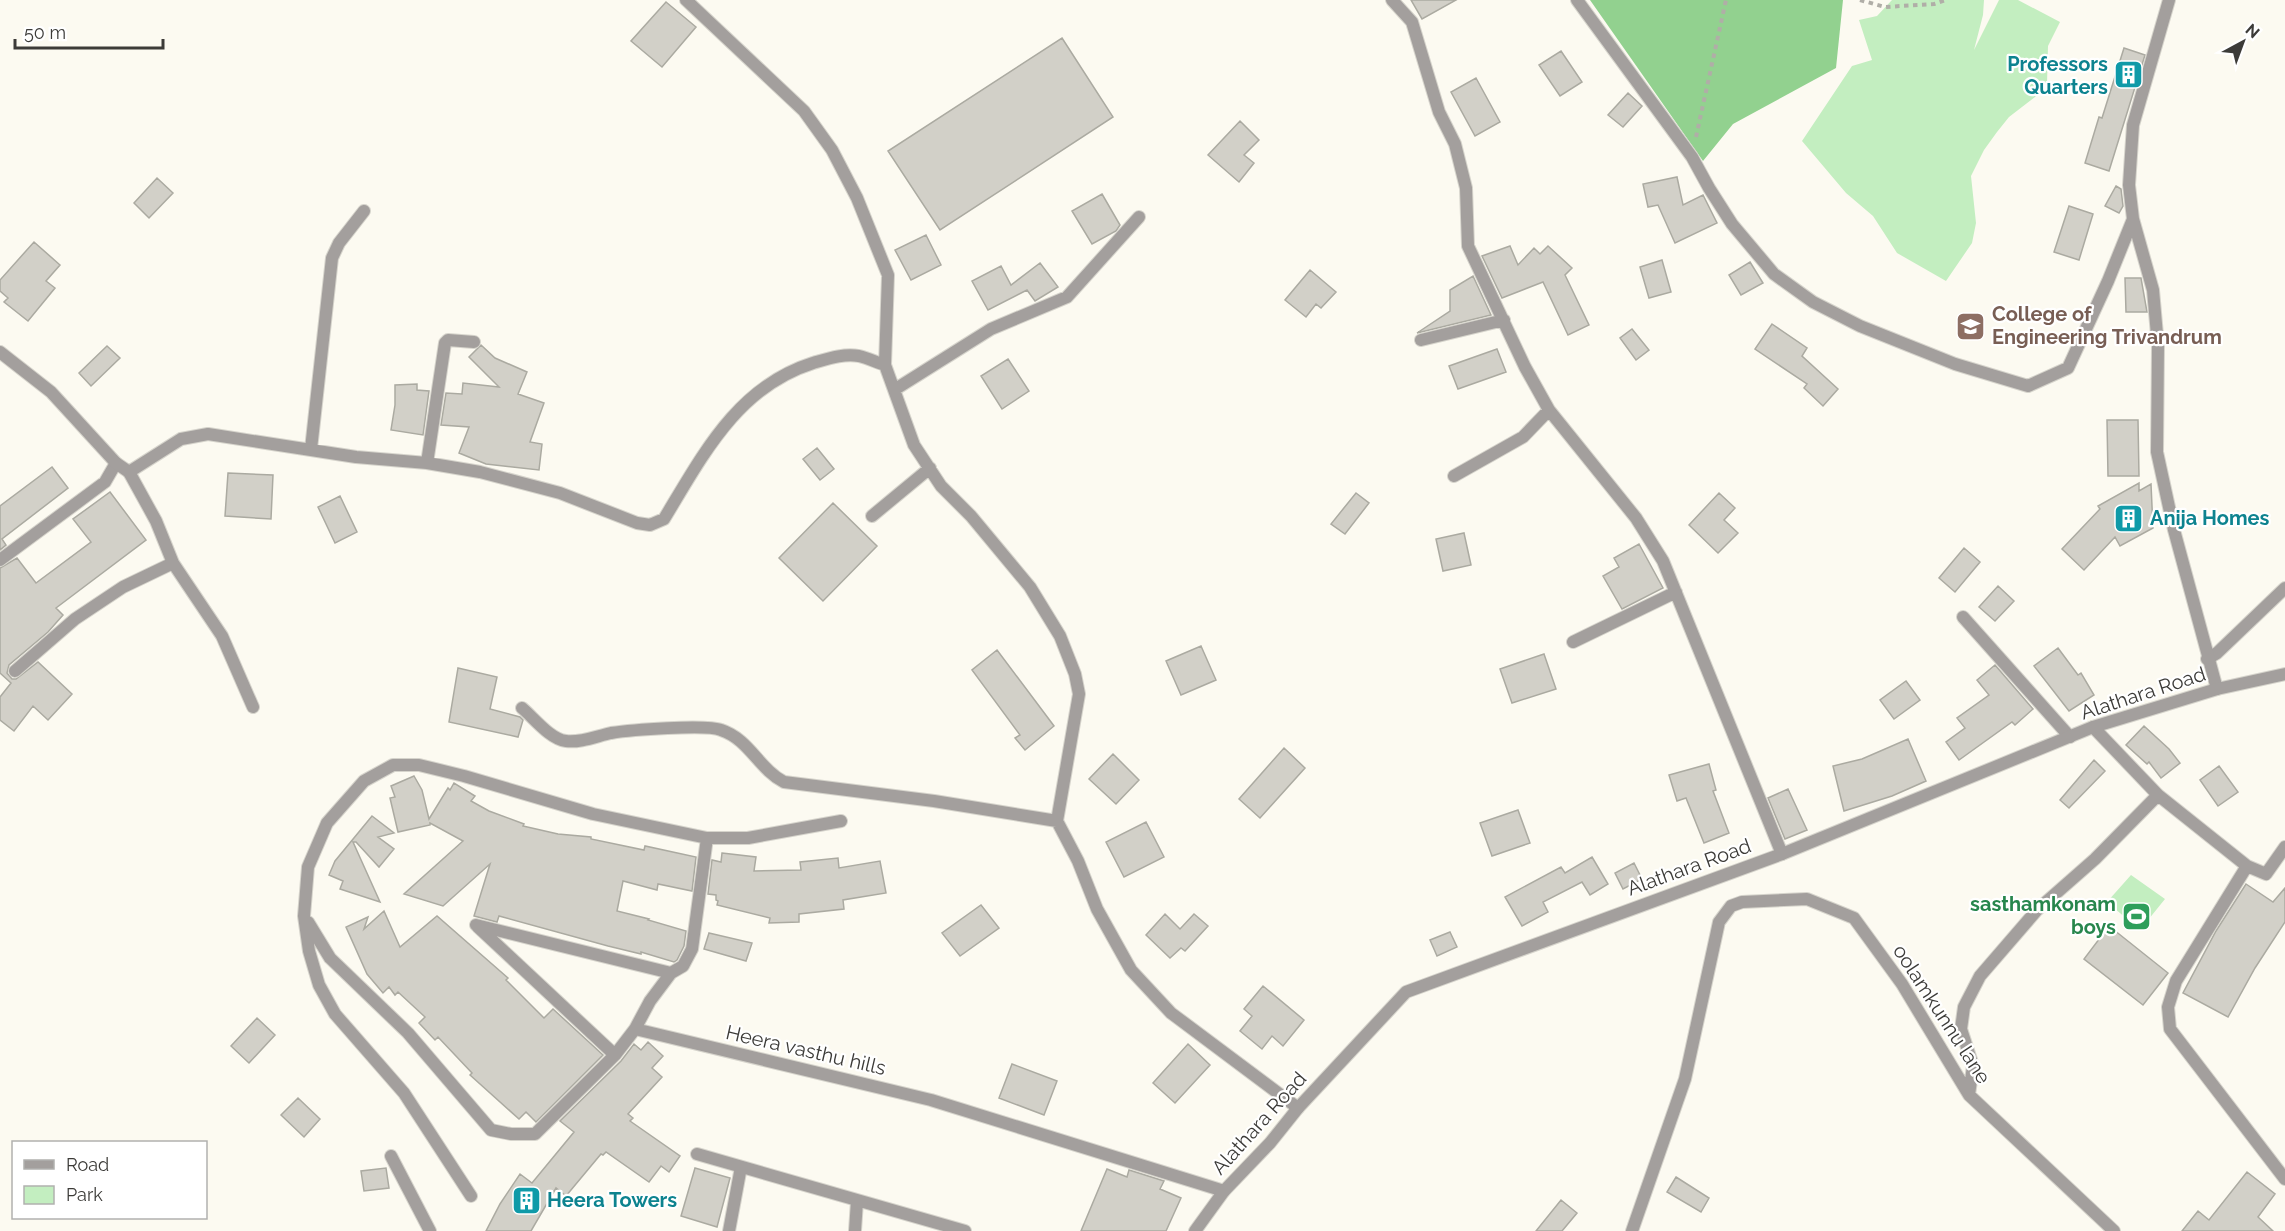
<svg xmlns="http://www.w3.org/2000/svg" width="2285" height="1231" font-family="Raleway,sans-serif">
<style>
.green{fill:#c3eec0}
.forest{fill:#92d18f}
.building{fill:#d2d0c8;stroke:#abaaa1;stroke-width:1.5}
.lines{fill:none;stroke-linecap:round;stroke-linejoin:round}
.service-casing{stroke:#d6d4cc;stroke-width:14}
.minor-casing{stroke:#d6d4cc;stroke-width:14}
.tertiary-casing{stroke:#d6d4cc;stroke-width:14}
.path{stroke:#b0aea7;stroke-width:4;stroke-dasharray:4.5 4.5;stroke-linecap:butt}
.service{stroke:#a39f9d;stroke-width:12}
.minor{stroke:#a39f9d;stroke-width:12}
.tertiary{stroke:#a39f9d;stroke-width:12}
.labels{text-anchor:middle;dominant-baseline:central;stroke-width:4.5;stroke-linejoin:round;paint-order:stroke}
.culture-label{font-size:20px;font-weight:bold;fill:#0d838f;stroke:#fff;text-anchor:start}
.education-label{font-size:20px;font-weight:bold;fill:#785e54;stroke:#fff;text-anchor:start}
.street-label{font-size:20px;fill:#3c3b38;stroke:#fff}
.leisure-label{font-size:20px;font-weight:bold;fill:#27864d;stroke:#fff;text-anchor:end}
</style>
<rect width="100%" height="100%" fill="#fcfaf1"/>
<path class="green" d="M1892,0h92l-1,15 -9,35 25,-50h19l42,22 -12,24 -1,38 -12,13 -26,20 -12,15 -13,18 -13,26 5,47 -4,20 -26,38 -49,-28 -24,-37 -27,-23 -44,-52 50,-75 20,-6 -13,-40 18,-4z
M2131,875l34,24 -25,31 -33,-28z"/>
<path class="forest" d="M1590,0h253l-7,68 -103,56 -30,37z"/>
<path class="building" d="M1411,0h45l-34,19z
M666,2l30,25 -34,40 -31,-26z
M1062,38l51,79 -173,113 -52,-79z
M2124,48l21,7 -36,116 -24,-8 14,-46 3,1z
M1561,51l21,31 -22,14 -21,-31z
M1476,78l24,44 -25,14 -24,-44z
M1628,93l14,13 -19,21 -15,-12z
M1240,121l19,19 -15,15 10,8 -15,19 -31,-27z
M1677,177l6,28 20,-10 14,28 -42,20 -17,-38 -10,2 -5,-23z
M157,178l16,15 -24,25 -15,-15z
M2116,186l5,3 2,17 -4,7 -14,-7z
M1102,194l18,31 -4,6 -24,13 -20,-33z
M2069,206l24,8 -14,46 -25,-8z
M926,235l15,30 -30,15 -16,-30z
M34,242l26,23 -14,16 9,7 -27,33 -24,-19 4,-4 -8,-7v-11z
M1510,246l8,19 16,-17 6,6 8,-8 24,22 -7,7 24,50 -21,10 -25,-53 -41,16 -20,-42z
M1662,260l9,32 -22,6 -9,-31z
M1750,262l13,21 -22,12 -12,-20z
M1040,263l18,24 -23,14 -8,-11 -39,20 -16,-29 29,-15 10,19z
M1310,270l26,22 -15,16 -5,-4 -10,13 -21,-17z
M1473,276l18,39 -74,18 33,-22v-21z
M2125,278h16l6,34h-21z
M1772,324l35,24 -5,8 36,33 -15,17 -19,-18 3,-4 -52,-35z
M1632,329l17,21 -13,10 -16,-22z
M481,345l14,13 32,14 -9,22 26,9 -14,39 12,2 -3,26 -53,-6 -27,-11 10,-26 -28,-2 5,-32 16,1 1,-11 36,4 -30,-30z
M107,346l13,12 -29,28 -12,-13z
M1497,349l9,23 -48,17 -9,-23z
M1008,359l21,32 -27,18 -21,-33z
M417,384v6l12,1 -6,44 -32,-5 4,-25v-20z
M2107,420h31l1,56h-31z
M817,448l17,21 -14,11 -17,-21z
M52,467l16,21 -66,51 4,6 -6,5v-44z
M228,473l45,2 -2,44 -46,-3z
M2139,483v8l12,-7 2,44 -33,18 -5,-9 -31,33 -22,-21 38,-40 -2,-3z
M110,492l36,48 -90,68 7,7 -15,17 -39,33 -2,8 5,6h4l22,-17 34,32 -24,26 -15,-14 -19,25 -14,-11v-23l11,-14 -11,-10v-105l17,-10 19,25 55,-41 -18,-23z
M1356,493l13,10 -24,31 -14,-10z
M1719,493l16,15 -11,12 14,13 -20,20 -29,-28z
M340,496l17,36 -22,11 -17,-36z
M833,503l44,43 -54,55 -44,-43z
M1464,533l7,32 -28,6 -7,-32z
M1639,544l24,44 -41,21 -19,-33 16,-9 -5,-9z
M1964,548l16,14 -25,30 -16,-14z
M1998,586l16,15 -19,20 -16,-14z
M1201,646l15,34 -35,15 -15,-34z
M2058,648l20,27 3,-2 13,22 -25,16 -35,-45z
M997,650l57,76 -29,24 -10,-12 5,-3 -48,-65z
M1544,654l12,35 -44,14 -12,-34z
M1995,665l38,44 -18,16 -3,-3 -53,38 -13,-18 19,-14 -8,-10 32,-23 -12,-15z
M458,668l39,9 -7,32 30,8 3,3 -5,17 -69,-15z
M1906,681l14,19 -26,19 -14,-19z
M2144,726l25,23 11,14 -19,15 -12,-16 -2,2 -21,-19z
M1908,739l18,42 -34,15 -48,15 -11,-45 29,-7z
M1284,748l21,20 -45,50 -21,-19z
M1113,754l26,26 -23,24 -27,-25z
M2094,760l11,11 -36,37 -9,-8z
M1709,764l7,26 -3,1 16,42 -25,10 -18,-45 -9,3 -8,-26z
M2219,766l19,26 -20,14 -18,-26z
M414,776l8,14 7,29 19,-31 2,2 4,-7 21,13 -4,5 18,10 35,13 -1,2 35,8 33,3v2l53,11 1,-4 51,11 -4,34 -34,-7 -1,6 -34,-9 -6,30 32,8 -1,1 38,11 -2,15 -7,14 -3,2 -33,-10v2l-33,-8 -109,-30 -2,6 -23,-6 16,-52 -47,42 -39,-12 59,-53 -33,-18v2l-32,7 -8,-34 5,-1 -4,-11z
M1788,789l19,41 -22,9 -17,-41z
M1518,810l12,33 -38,13 -12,-33z
M372,816l22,17 -16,4 16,12 -15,18 -23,-25h-3l27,60 -40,-13 3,-8 -14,-6 6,-14z
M1146,822l18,35 -40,20 -18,-35z
M722,853l34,4 -2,14 47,-1 -1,-8 38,-4 1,10 41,-7 6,32 -43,7 1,9 -45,5v8l-30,1 1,-5 -53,-13 1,-4 -2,-1v-5l-8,-1 4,-34 9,2z
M1592,857l16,27 -18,11 -8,-13 -39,20 5,10 -26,14 -17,-29 56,-30 4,6z
M1634,863l8,16 -19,10 -8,-16z
M2246,884l27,18 12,-14v34l-30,46 -27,49 -45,-24 33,-62z
M981,905l18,23 -39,28 -18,-23z
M384,911l16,36 37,-31 71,62 -2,2 38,38 9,-9 50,46 -67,67 -10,-10 -7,7 -49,-44 2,-2 -34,-36 -3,3 -16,-17 6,-6 -27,-25 -3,3 -6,-8 -6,6 -16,-19 -21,-47 22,-10 -4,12z
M1165,914l15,15 14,-15 14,12 -23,25 -4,-3 -11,10 -24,-23z
M2109,926l59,47 -25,32 -59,-46z
M1450,932l7,15 -20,9 -7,-16z
M709,933l43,10 -6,18 -42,-12z
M1263,986l41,34 -21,26 -11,-10 -10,13 -22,-18 12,-15 -8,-7z
M257,1018l18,17 -26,28 -18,-17z
M648,1042l15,14 -11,12 10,9 -34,37 5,4 -3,3 50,35 -11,16 -8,-6 -12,16 -43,-30 -3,3 -2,-1 -35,42 -10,-8 -25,43h-45l14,-27 20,-30 12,9 42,-51 -14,-11 61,-60 13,-17 7,6z
M1188,1044l22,21 -35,38 -22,-20z
M1012,1064l45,17 -13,34 -45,-17z
M298,1098l22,21 -16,18 -23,-22z
M386,1168l3,20 -25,3 -3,-20z
M695,1168l35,10 -13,49 -36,-11z
M1107,1169l20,8 2,-7 35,11 -4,8 21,9 -15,33h-85z
M2247,1172l28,22 -17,23 15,14h-91l16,-20 11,9z
M1676,1177l33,21 -8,14 -34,-20z
M1561,1200l16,13 -15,18h-26z"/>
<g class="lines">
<defs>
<path id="service" d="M129,472l27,49 17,42 49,73 31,71
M0,560l105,-78 11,-19
M2207,659l10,-6 68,-65
M15,671l60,-52 48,-32 50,-24
M308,922l22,36 78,75 83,97 20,4h24l80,-79 20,-26
M476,925l195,48 -21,28 -15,28 296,71 293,91
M478,927l137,128
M671,973l12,-7 9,-17 15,-111
M697,1154l268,77
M391,1156l39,75
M471,1196l-67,-103 -69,-79 -16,-29 -10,-34 -5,-35 4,-49 19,-44 37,-42 29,-16h26l45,11 129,38 114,24h41l93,-17
M729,1231l12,-64
M855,1231l2,-30"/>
<path id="minor" d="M686,0l118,111 28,39 25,48 31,77 -3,90
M1392,0l20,22 27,90 16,32 11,44 2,58 57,121 24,43 87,108 27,43 119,293
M1577,0l115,157 17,31 23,36 42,50 39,28 47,24 95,38 73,22 40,-18 40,-87 25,-62
M2169,0l-36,125 -4,60 4,34 20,71 5,56 -1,106 17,78 43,159
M1421,340l83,-20
M0,352l51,40 65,71 13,9 52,-33 27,-5 148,23 71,6 53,9 80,21 77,30 13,2 14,-6c39,-64 73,-132 149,-156 14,-4 31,-10 46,-7 8,2 17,6 26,9l29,80 27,41 30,30 59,71 30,49 15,38 4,20 -22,127 21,40 19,48 34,61 40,43 127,95
M894,390l97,-61 76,-32 72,-80
M311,449l21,-191 7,-15 25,-32
M427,463l18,-120 3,-3 26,2
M1454,476l69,-39 26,-27
M872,516l58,-48
M1963,617l107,120
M1573,642l103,-50
M522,708c12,10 28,31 44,33 14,2 31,-5 45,-8 19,-3 95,-9 110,-3 28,9 38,39 63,52l150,19 123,20
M2093,727l65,68 89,71 19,8 19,-27
M2247,866l-71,115 -8,26 2,22 115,150
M1969,1095l4,-29 -12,-37 3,-22 16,-31 57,-66 58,-51 63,-64
M1632,1231l53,-152 34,-157 12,-16 11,-4 65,-3 47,19 48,66 67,111 145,136"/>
<path id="tertiary" d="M1195,1231l29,-40 46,-48 28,-35 108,-116 376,-138 311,-127 124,-38 68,-15"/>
</defs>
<use href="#service" class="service-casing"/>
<use href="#minor" class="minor-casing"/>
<use href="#tertiary" class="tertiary-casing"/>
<path class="path" d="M1860,0l25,7 49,-3 12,-4
M1696,137l30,-137"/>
<use href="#service" class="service"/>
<use href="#minor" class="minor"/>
<use href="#tertiary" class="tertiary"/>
</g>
<defs>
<symbol id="building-square" viewBox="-11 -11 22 22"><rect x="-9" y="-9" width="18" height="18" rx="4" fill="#0f9aa8" stroke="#fff"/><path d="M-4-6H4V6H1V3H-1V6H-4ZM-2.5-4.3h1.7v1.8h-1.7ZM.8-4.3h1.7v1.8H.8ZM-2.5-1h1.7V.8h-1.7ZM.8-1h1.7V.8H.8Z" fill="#fff"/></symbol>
<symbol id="university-square" viewBox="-11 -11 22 22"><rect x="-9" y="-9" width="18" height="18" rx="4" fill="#8d6e63" stroke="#fff"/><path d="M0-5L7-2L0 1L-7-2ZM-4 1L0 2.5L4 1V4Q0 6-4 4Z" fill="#fff"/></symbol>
<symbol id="stadium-square" viewBox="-11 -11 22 22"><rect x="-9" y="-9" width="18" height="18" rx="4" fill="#2e9e5b" stroke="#fff"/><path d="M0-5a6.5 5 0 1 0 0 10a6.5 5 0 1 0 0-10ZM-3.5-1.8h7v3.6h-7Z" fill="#fff"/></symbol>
</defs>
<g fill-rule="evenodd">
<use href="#building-square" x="2112" y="58" width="33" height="33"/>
<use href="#university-square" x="1954" y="310" width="33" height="33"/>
<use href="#building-square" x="2112" y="502" width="33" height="33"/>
<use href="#stadium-square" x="2120" y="900" width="33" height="33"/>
<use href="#building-square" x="510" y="1184" width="33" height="33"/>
</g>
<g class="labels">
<g class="culture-label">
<text x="2108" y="64" text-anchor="end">Professors<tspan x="2108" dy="23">Quarters</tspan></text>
<text x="2150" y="518">Anija Homes</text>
<text x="547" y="1200">Heera Towers</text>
</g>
<g class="education-label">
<text x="1992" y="314">College of<tspan x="1992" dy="23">Engineering Trivandrum</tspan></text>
</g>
<g class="street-label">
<text transform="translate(2143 693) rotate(-18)">Alathara Road</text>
<text transform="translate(1689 867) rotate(-20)">Alathara Road</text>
<text transform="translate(1942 1014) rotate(57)">oolamkunnu lane</text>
<text transform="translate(806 1050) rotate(13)">Heera vasthu hills</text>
<text transform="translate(1259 1123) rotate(-48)">Alathara Road</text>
</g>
<g class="leisure-label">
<text x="2116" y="904">sasthamkonam<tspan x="2116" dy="23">boys</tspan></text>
</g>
</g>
<rect x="12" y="1141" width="195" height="78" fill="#ffffff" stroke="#b1b1af" stroke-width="1.5"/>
<rect x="24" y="1160" width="30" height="9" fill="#a39f9d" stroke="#b1b1af" stroke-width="1.5"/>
<text x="66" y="1171" font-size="18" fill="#3c3b38">Road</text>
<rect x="24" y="1186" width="30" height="18" fill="#c3eec0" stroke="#b1b1af" stroke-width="1.5"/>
<text x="66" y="1201" font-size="18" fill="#3c3b38">Park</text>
<g transform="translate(2243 42) rotate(41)" stroke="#ffffff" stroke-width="4.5" paint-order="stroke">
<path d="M0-4.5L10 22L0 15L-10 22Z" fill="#3c3b38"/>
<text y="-9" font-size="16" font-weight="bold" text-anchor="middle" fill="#3c3b38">N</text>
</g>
<path d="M15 39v9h148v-9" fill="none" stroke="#3c3b38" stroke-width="3"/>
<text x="24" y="39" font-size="18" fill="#3c3b38" stroke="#ffffff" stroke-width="4.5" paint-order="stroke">50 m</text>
</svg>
